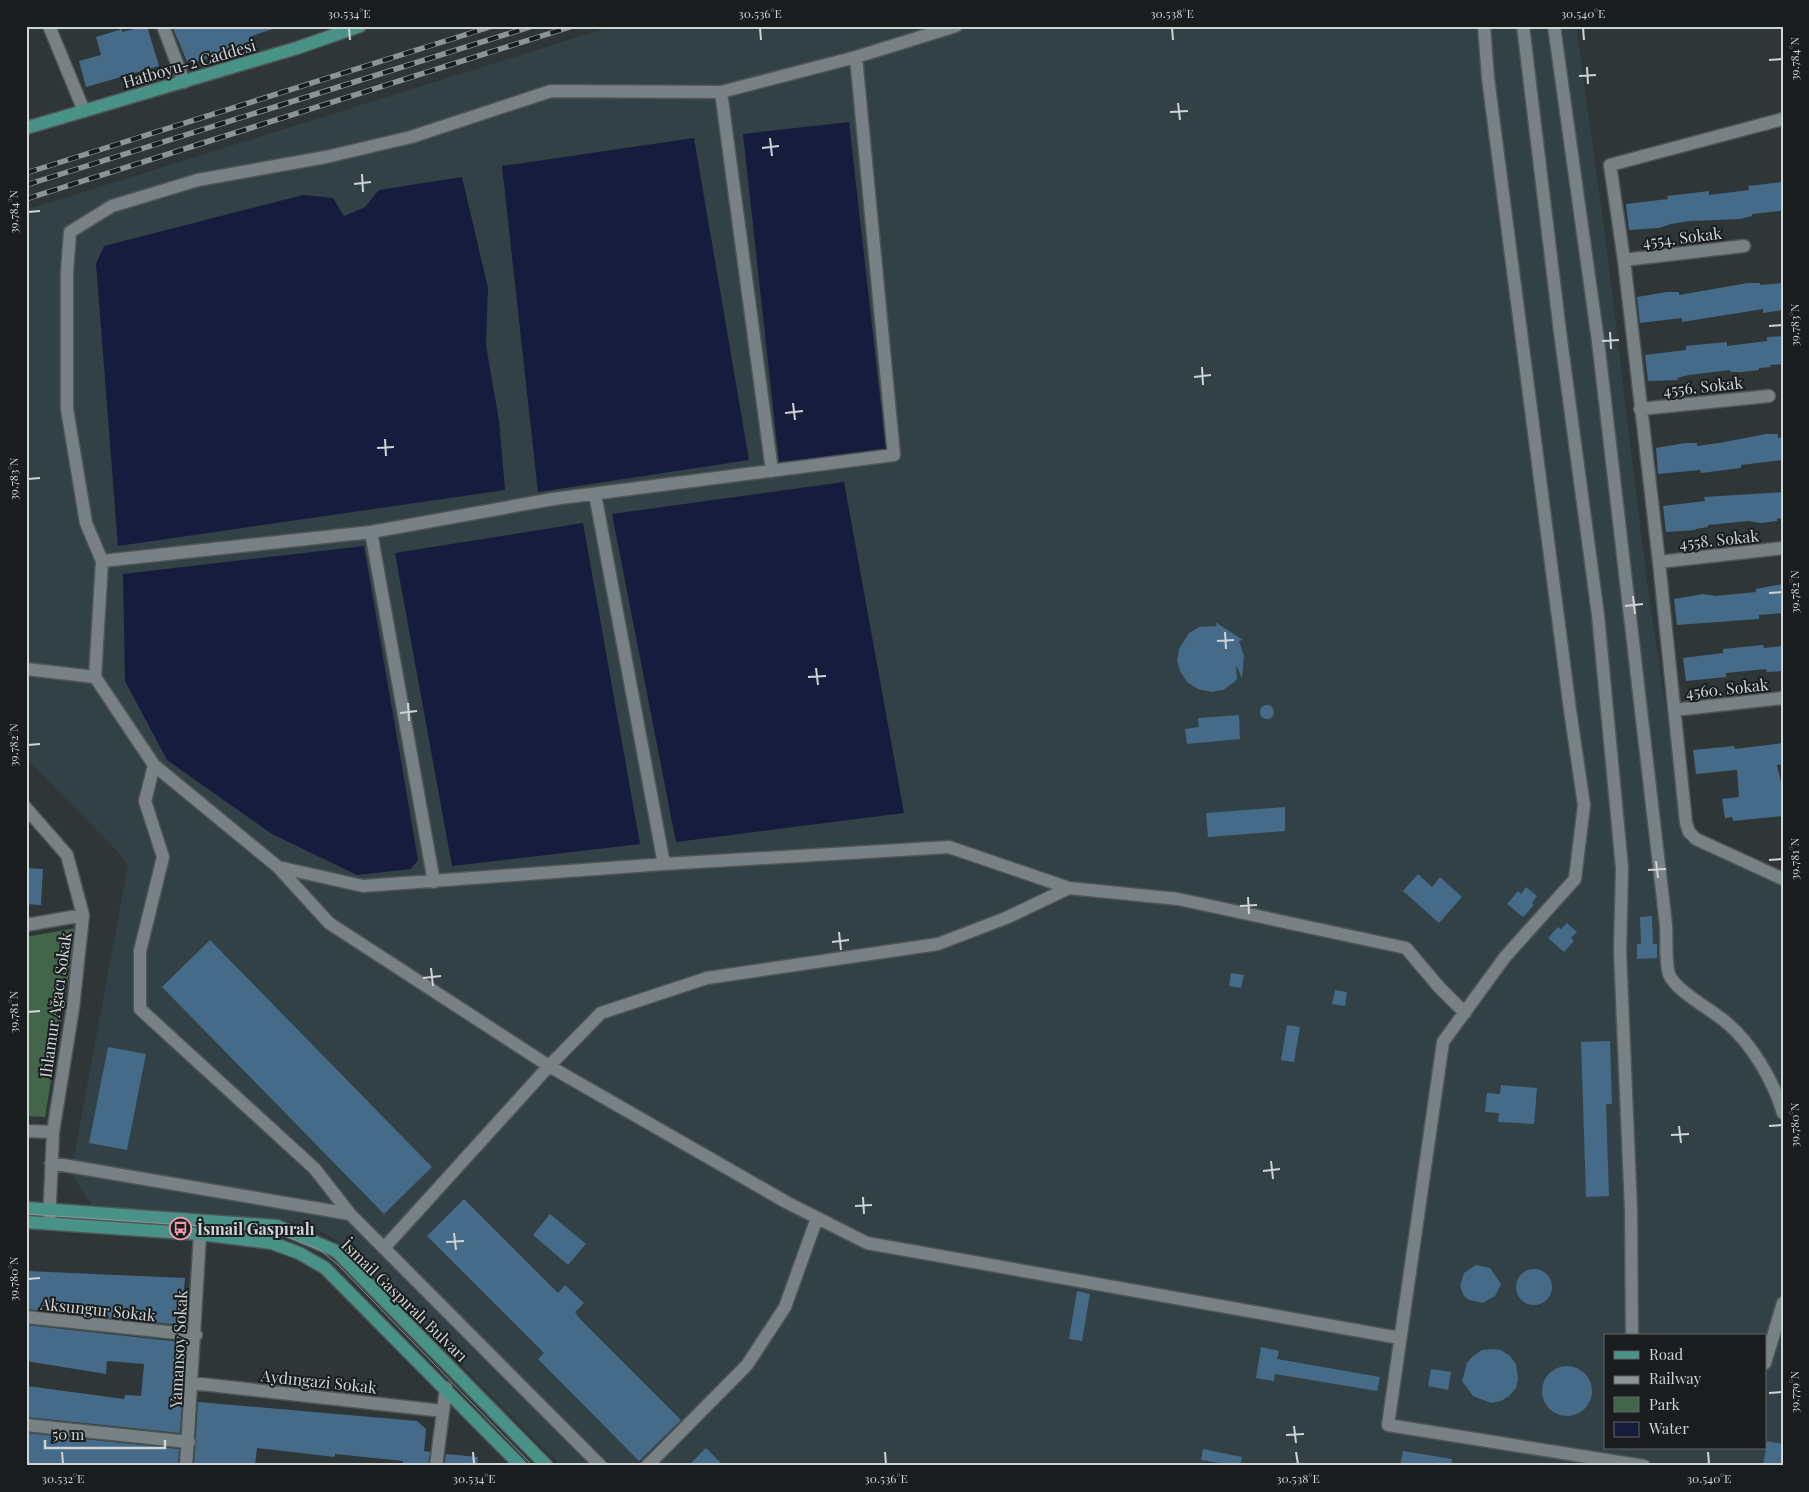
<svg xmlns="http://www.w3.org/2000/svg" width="1809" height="1492" font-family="'Playfair Display',serif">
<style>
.built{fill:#314145;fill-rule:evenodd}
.green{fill:#43654a}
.water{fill:#161c3d}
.building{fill:#456b88}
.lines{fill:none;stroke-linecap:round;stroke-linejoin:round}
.minor-casing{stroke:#4e5556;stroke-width:15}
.major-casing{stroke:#4e5556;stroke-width:15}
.minor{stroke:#788183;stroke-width:12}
.major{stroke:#499288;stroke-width:12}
.tram{stroke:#8d9495;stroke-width:1}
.rail-casing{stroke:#8d9495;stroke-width:5.5}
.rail{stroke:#191d1e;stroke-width:4;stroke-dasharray:11;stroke-linecap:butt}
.ticks{fill:none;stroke:#cfd4d5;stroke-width:2}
.labels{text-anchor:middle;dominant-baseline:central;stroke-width:4;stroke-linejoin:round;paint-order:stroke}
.street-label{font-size:16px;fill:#cfd4d5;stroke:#191d1e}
.poi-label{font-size:16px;font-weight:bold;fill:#cfd4d5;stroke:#191d1e;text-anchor:start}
.neatline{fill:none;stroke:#cfd4d5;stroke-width:2}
.ticks-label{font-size:12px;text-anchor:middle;fill:#cfd4d5}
</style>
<rect width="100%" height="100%" fill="#2e3638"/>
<path class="built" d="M613,26h963l28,201 43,356 39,257 97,43v583h-1222l-222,-224 -20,-12 -25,-8 -200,-14 -23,-35 57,-308 -9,-12 -93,-95v-548zM1605,1336h160v112h-160z"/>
<path class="green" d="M76,928l-31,189 -19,-1v-179z"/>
<path class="water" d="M849,122l37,328 -107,12 -36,-328z
M694,138l55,322 -211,32 -36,-326z
M462,177l26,111 -2,57 13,76 6,69 -387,56 -22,-282 8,-18 199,-51 30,3 11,18 21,-9 14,-17z
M844,482l60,331 -228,29 -64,-328z
M583,523l57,321 -188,22 -57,-313z
M364,546l54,314 -7,9 -54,6 -85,-41 -105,-74 -42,-79 -2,-107z"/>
<path class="building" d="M147,26l12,40 -73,21 -7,-26 22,-6 -5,-18 26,-8v3z
M172,26h101v3l-24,8 4,8 -65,19z
M1783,182v27l-3,2 -28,3v2l-12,3 -50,2 -19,3 -12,4 -30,2 -3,-26 42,-5 -1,-3 42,-5v4l40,-5 -1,-4z
M1748,283h12v2l23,-2v27l-20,3v-4l-81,13v-4l-42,5 -3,-26 30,-5h12v3z
M1783,336v28l-13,1 1,2 -12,1v2l-17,2h-12v-2l-41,5 -12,3 1,2 -30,1 -3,-26 41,-5v-4l19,-2 22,-2v4l40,-5v-4z
M1766,434h12v4l5,-1v23l-42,5v3l-40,5 -1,-3 -42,4 -2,-26 29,-5h12v3l22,-3z
M1783,492v26l-6,1v2l-16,2 -13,-2 -40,4v2l-13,2 1,1 -30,2 -3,-26 42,-5 -1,-4z
M1783,584v29l-24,2v4l-82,6 -3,-26 29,-5 13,2 40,-4v-3z
M1215,622l28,18 -4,1 5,15 -2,22 -6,-13 1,14 -4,4 -10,7 -12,2 -13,-3 -10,-6 -7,-10 -4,-12 2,-12 10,-16 10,-6 18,-1z
M1763,645l1,3 19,-2v25l-16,1 -1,-3 -40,4v4l-40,4 -3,-23 40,-5v-4z
M1260 712a7 7 0 1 1 14 0a7 7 0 1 1-14 0Z
M1239,715l1,24 -53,5 -2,-15 14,-2 -1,-9z
M1783,743v21l-6,1 6,26v25l-50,5 -1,-4 -7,1 -3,-19 17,-2 -2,-27 -41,4 -3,-24 41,-4 1,3z
M1285,807v24l-77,6 -2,-24z
M26,868l17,1 -2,36 -15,-1z
M1418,874l14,13 8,-10 22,20 -23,26 -36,-32z
M1526,887l11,9 -5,7 2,2 -11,12 -16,-13 11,-13 3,3z
M1652,916l1,28h4v14l-20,1v-15h4l-1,-27z
M1567,923l10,9 -6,6 3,3 -10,11 -16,-14 10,-11 3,2z
M210,940l222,227 -48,47 -222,-227z
M1231,973l13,2 -3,13 -12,-2z
M1335,990l12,2 -2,14 -13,-2z
M1287,1025l13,2 -6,35 -13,-2z
M1610,1041l2,63h-6l3,92 -23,1 -5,-155z
M108,1047l38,7 -19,96 -38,-7z
M1501,1085l36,3 -3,36 -36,-2 1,-9 -14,-1 2,-19 13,1z
M464,1199l94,94 7,-8 19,18 -9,9 4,6 102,102 -42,41 -101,-102 6,-6 -117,-117z
M550,1214l36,30 -18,21 -35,-30z
M1476,1265l14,3 11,16 -6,12 -12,7 -14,-3 -5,-4 -4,-10 4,-13z
M1516 1287a18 18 0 1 1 36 0a18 18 0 1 1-36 0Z
M26,1271l159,7 -4,47 -155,-16z
M1077,1291l13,3 -8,47 -13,-2z
M26,1325l155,17 -5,59h6l-2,32 -154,-16 1,-31 97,13 1,-4 16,1 3,-32 -37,-3 -1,13 -80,-13z
M1261,1347l18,4 -2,8 103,18 -3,14 -102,-17 -1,7 -18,-3z
M1492,1349l9,1 9,6 6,8 2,15 -2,9 -7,8 -8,5 -10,2 -18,-7 -11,-15 5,-18 6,-7 9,-6z
M1542 1391a25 25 0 1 1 50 0a25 25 0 1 1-50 0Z
M1431,1369l20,3 -3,18 -20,-4z
M198,1402l219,19 9,8 -2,22 6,1 -2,14h-25v-5l-68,-7v3l-78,-9 -2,18h-61z
M26,1433l153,16 -1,17h-152z
M1767,1441l16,3v22h-20z
M706,1448l18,18h-36z
M1203,1449l39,8 -2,9 -39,-6z
M1403,1451l49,8 -1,7h-51z
M446,1454l32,3 -1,9h-33z"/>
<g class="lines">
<defs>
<path id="minor" d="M49,26l35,85
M163,26l21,56
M1484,26l4,52 82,632 14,95 -9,74 -70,78 -62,85 -55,383 256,41
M1523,26l37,306 38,283 24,253 -2,83 11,259 1,126
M1554,26l44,315 68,584c1,13 -1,37 3,49 6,17 45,37 58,49 25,21 47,59 56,90
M721,92l-170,-1 -140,46 -85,20 -128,23 -86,26 -42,26 -3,40v137l19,114 16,38 -7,116 59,88 124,102 85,19 301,-22 285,-17 120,41 109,11 228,49 33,39 26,26
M1783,119l-173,46 14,95 35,302 27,261 3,9 7,7 87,40
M1624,260l120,-14
M1640,409l129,-13
M772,471l-51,-379 135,-35 100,-31
M595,494l69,370
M371,532l63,350
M102,561l269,-29 182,-33 341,-44 -38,-398
M1659,562l124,-14
M26,669l69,8
M1674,710l109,-12
M154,765l-9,36 18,56 -23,94v58l175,160 35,45
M26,808l41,47 16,60 -10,93 -20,124 -4,91
M278,867l51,56 220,143 237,136 81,41 533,95
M26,925l57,-10
M26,1131l27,1
M51,1163l299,51 251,252
M384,1248l165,-182 52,-53 106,-35 231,-34 68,-26 63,-30
M26,1317l170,18
M1765,1363l18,-60
M192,1383l251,28
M26,1425l163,17
M186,1466l14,-232
M436,1466l10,-78
M647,1466l100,-101 38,-58 32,-89"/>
<path id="major" d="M26,128l271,-80 63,-22
M26,1208l251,18 59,25 211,215
M26,1222l174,12 72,9 27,10 26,15 196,198"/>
</defs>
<use href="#minor" class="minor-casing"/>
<use href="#major" class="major-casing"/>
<use href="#minor" class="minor"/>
<use href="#major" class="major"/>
<path class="tram" d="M26,1214l247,17 47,19 18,15 195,201"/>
<defs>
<path id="rail" d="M26,173l467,-147
M26,185l507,-159
M26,199l547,-173"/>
</defs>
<use href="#rail" class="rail-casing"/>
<use href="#rail" class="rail"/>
</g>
<path class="ticks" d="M349,28l1,12M760,28l1,12M1172,28l1,12M1583,28l1,12M1769,60l13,-1M1587,67l1,17M1579,76l17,-1M1178,103l2,17M1170,112l18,-1M770,138l2,18M762,148l17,-2M362,174l1,18M354,184l17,-2M28,212l12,-1M1769,326l13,-1M1610,332l1,17M1602,341l17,-1M1202,367l1,18M1194,377l17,-2M793,403l2,17M785,413l18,-2M385,439l1,17M377,448l17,-1M28,479l12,-1M1769,593l13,-1M1633,596l2,18M1625,606l18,-2M1225,632l1,17M1217,641l17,-1M816,668l2,17M808,677l18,-1M408,703l1,18M400,713l17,-2M28,745l12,-1M1769,860l13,-1M1656,861l2,17M1648,870l18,-1M1248,897l1,17M1240,906l17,-1M839,932l2,18M832,942l17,-2M431,968l2,18M423,978l18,-2M28,1012l12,-1M1679,1126l2,17M1769,1126l13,-1M1671,1135l18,-1M1271,1161l2,18M1263,1171l17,-2M863,1197l1,17M855,1206l17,-1M454,1233l2,17M446,1242l18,-1M28,1279l12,-1M1769,1393l13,-1M1294,1426l2,17M1286,1435l18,-1M62,1452l1,12M473,1452l1,12M885,1452l1,12M1296,1452l2,12M1708,1452l1,12"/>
<defs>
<symbol id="bus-ring" viewBox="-11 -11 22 22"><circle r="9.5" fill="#191d1e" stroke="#f29aae" stroke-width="1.5"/><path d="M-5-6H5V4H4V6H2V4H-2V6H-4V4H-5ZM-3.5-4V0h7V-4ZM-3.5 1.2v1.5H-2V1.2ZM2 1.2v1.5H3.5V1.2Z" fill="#f29aae"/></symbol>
</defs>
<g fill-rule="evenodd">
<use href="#bus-ring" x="168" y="1216" width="25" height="25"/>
</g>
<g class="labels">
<g class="street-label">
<text transform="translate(189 63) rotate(-16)">Hatboyu-2 Caddesi</text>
<text transform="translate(1682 237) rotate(-7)">4554. Sokak</text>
<text transform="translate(1703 386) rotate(-6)">4556. Sokak</text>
<text transform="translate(1719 539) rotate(-6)">4558. Sokak</text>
<text transform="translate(1727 688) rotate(-6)">4560. Sokak</text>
<text transform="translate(55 1005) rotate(-82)">Ihlamur Ağacı Sokak</text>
<text transform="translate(405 1300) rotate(44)">İsmail Gaspıralı Bulvarı</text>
<text transform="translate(98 1309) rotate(6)">Aksungur Sokak</text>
<text transform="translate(178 1349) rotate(-87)">Yamansoy Sokak</text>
<text transform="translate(319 1381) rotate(6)">Aydıngazi Sokak</text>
</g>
<g class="poi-label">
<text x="197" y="1228">İsmail Gaspıralı</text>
</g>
</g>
<rect width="1809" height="1492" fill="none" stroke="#191d1e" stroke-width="55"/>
<rect x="1604" y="1334" width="162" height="115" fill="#191d1e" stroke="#626667"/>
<rect x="1614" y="1351" width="25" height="8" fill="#499288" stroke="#626667"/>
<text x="1649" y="1360" font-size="15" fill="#cfd4d5">Road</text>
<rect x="1614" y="1376" width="25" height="8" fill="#8d9495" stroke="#626667"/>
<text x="1649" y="1384" font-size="15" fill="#cfd4d5">Railway</text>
<rect x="1614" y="1397" width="25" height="15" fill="#43654a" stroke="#626667"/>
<text x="1649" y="1410" font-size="15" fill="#cfd4d5">Park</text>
<rect x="1614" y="1422" width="25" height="15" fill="#161c3d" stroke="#626667"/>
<text x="1649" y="1434" font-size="15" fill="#cfd4d5">Water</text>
<path d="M45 1440v8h120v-8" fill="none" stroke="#cfd4d5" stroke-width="2.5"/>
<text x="52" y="1440" font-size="15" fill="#cfd4d5" stroke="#191d1e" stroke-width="4" paint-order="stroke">50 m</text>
<rect x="28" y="28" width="1754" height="1436" class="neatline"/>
<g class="ticks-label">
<text x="349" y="18">30.534°E</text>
<text x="760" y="18">30.536°E</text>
<text x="1172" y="18">30.538°E</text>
<text x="1583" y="18">30.540°E</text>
<text transform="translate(1795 59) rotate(-90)" y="4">39.784°N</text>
<text transform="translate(14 212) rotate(-90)" y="4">39.784°N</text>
<text transform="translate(1795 325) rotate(-90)" y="4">39.783°N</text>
<text transform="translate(14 479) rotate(-90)" y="4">39.783°N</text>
<text transform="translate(1795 592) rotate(-90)" y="4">39.782°N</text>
<text transform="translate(14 745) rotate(-90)" y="4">39.782°N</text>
<text transform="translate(1795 859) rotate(-90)" y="4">39.781°N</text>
<text transform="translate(14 1012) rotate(-90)" y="4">39.781°N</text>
<text transform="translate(1795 1125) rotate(-90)" y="4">39.780°N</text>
<text transform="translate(14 1279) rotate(-90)" y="4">39.780°N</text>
<text transform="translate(1795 1392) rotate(-90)" y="4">39.779°N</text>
<text x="63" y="1483">30.532°E</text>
<text x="474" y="1483">30.534°E</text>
<text x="886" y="1483">30.536°E</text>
<text x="1298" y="1483">30.538°E</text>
<text x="1709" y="1483">30.540°E</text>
</g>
</svg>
